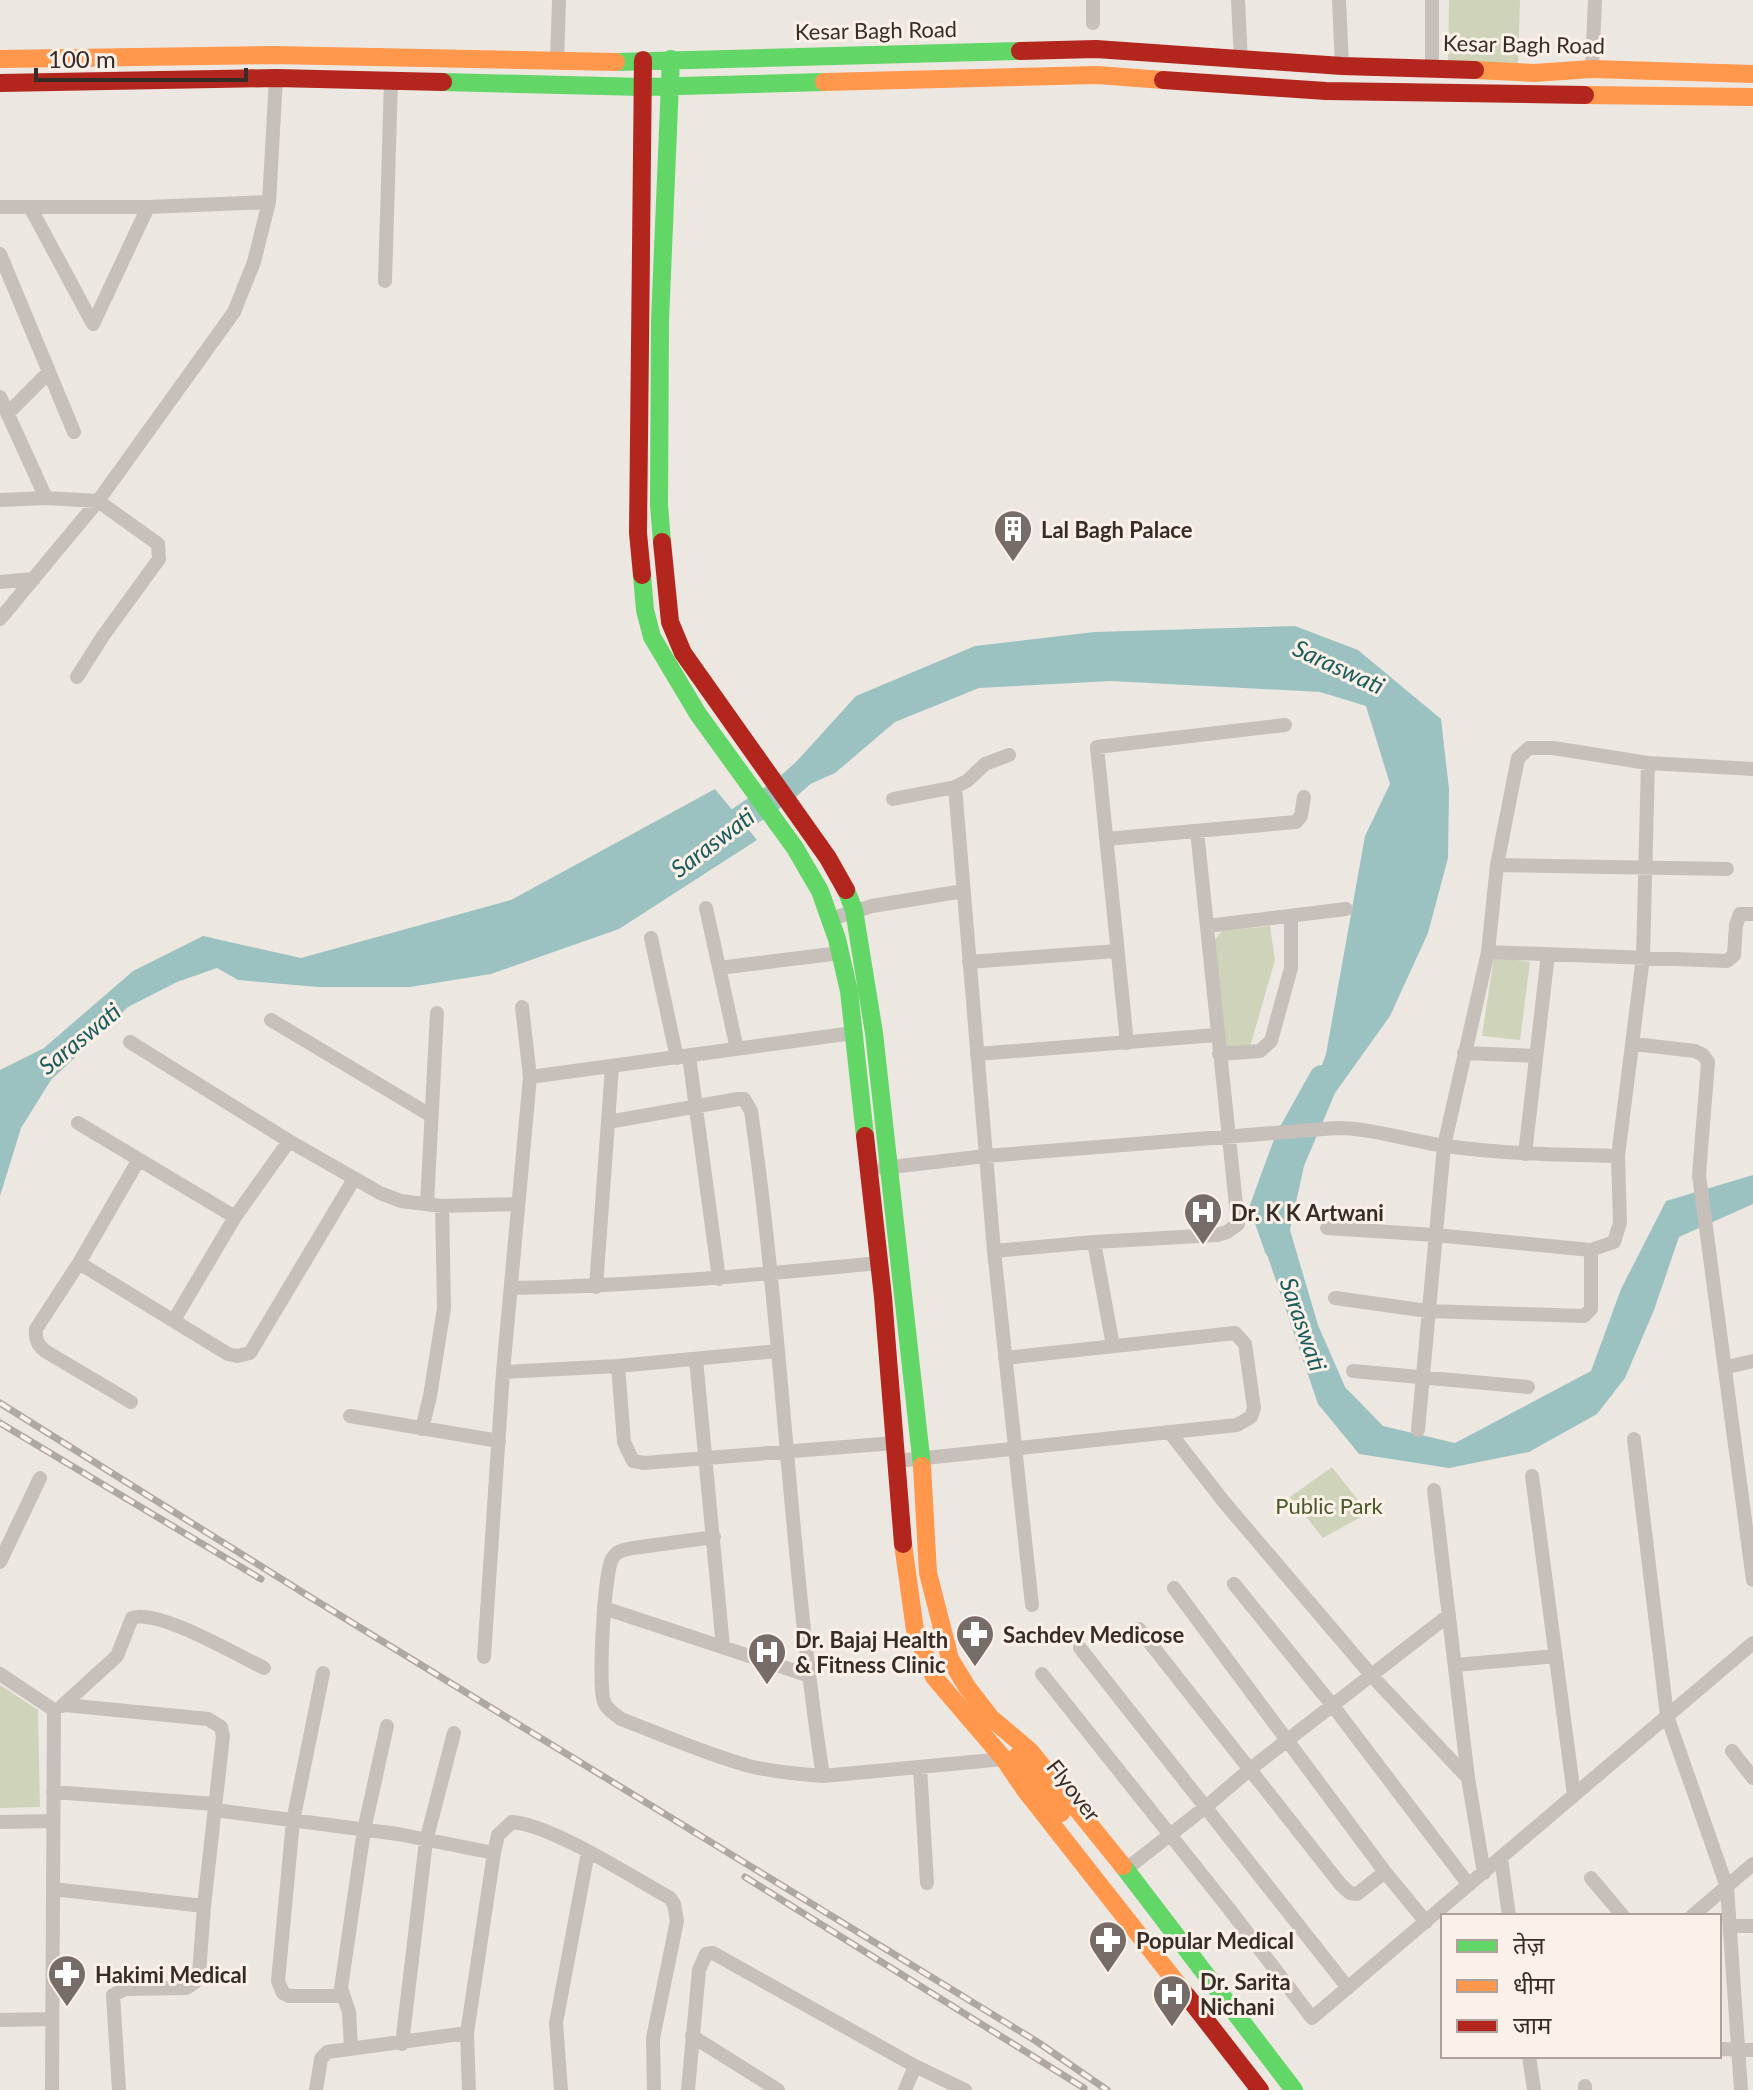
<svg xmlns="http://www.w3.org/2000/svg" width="1753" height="2090" font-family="Lato,'Noto Sans Devanagari',sans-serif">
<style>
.green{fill:#cfd3ba}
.water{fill:#9bc2c0}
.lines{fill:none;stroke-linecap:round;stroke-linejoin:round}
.river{stroke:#9bc2c0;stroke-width:26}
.street{stroke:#c7bfb9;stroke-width:14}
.fast{stroke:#63d668;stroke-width:18}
.slow{stroke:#ff974d;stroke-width:18}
.jam{stroke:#b3261e;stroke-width:18}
.rail-casing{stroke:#aea8a4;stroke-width:7}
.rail{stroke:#fbf1e8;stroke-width:4;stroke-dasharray:12;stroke-linecap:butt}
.labels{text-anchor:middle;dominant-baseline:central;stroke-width:6;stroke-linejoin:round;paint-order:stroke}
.street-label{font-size:22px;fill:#382c27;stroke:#fbf1e8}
.poi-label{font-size:22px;font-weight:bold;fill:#382c27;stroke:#fbf1e8;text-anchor:start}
.park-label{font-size:22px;fill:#49582a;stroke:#fbf1e8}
.water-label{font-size:24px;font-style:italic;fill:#1a5b5c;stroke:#fbf1e8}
</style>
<rect width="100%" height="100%" fill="#ede7e1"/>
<path class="green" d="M1449,0h71l-2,63 -70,3z
M1270,926l5,34 -25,87 -26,1 -10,-107 8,-10z
M1494,957l36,5 -10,78 -38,-4z
M1332,1467l36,46 -45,25 -33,-41z
M0,1685l38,25 2,97 -40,1z"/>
<path class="water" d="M1295,626l63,24 83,69 8,70 -1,69 -20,75 -38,83 -55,77 -31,73 -14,64 28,95 27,62 38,39 72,17 136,-72 30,-82 45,-88 87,-26v29l-74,33 -25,73 -29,68 -28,36 -68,38 -80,16 -90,-14 -41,-50 -59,-173 67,-177 39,-218 25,-52 -24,-78 -46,-14 -209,-11 -132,7 -84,34 -60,51 -38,17 -10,-18 69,-76 119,-50 119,-14z
M715,789l42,51 -138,89 -128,45 -81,13h-92l-80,-7 -21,-12 -40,14 -49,25 -77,73 -30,48 -21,68v-126l44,-22 89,-77 70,-35 98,22 210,-58z"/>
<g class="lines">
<path class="river" d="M712,838l72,-48 34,-30
M1277,1247l-14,-40 25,-68 34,-61"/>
<path class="street" d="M1093,0v23
M1238,0l3,61
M1339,0l3,66
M1432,0v67
M557,62l2,-62
M1592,69l3,-69
M0,207h148l121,-5
M30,207l63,117 55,-117
M0,254l74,178
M385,281l6,-199
M0,397l46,101
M8,413l41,-41
M0,500l46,-2 52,3 60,43 1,15 -56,77 -26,41
M0,582l34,-3
M0,619l98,-118 136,-189 20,-50 15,-60 7,-124
M955,787l39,464 38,354
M893,799l62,-12 12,-6 18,-17 24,-9
M1106,839l190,-17 5,-6 3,-19
M1497,865l230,4
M706,908l31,141
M831,919l41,-13 92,-15
M1207,926l139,-17
M651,938l26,120
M1488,952l239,9 7,-6 2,-30 4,-11h13
M969,962l147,-11
M719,968l121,-15
M271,1020l159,95
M130,1042l159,99 91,52 21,8 41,5 76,-2
M1127,1043l-30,-296 188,-22
M1634,1044l61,7 8,4 5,7 -9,113 54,405
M1464,1053l72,3
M977,1054l239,-19
M1219,1054l41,-3 11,-10 20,-73v-51
M689,1056l30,223
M530,1077l323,-44
M608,1122l130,-23h6l7,12c32,221 38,445 72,665
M78,1123l157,94
M1525,1154l23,-200
M883,1168l103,-12 350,-28c37,0 73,13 110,18 57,8 115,9 172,10
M427,1204l10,-191
M1327,1228l108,7 156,15 23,-8 6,-19 -2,-67 25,-199 5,-194
M1094,1242l19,104
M994,1251l100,-9 123,-7 10,-3 11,-8 -41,-393
M79,1263l149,91 9,2 13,-3 104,-174
M596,1287l16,-220
M512,1288c123,-2 245,-13 367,-25
M1335,1298l93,13 156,5 7,-7v-59
M174,1320l61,-103 54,-76
M696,1359l27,288
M618,1366l6,76 9,19 11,2 251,-20
M1727,1367l26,-6
M1353,1371l175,16
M503,1372l115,-6 160,-15
M131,1402l-86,-51c-7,-6 -10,-11 -9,-22l43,-66 59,-102
M350,1416l149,25
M422,1429l8,-33 14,-88 -2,-102
M1418,1430l26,-284 44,-194 9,-87 21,-107 11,-10h24l95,15 105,6
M1171,1434l53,68 148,174 96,102
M1634,1439l33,277 60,171 14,203
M897,1461l340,-36 14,-8 3,-9 -9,-64 -10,-11 -230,25
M1532,1476l42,319
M1434,1490l34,288 16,95
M714,1537l-81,11c-9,2 -16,2 -21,11 -8,16 -14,125 -8,143 3,8 11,12 17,17 42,16 85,35 128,47 24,6 50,8 74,10l181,-17
M0,1562l40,-84
M1234,1584l99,122 136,179
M1174,1588l211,284 41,50
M604,1608l203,67
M1139,1629l202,256 9,8 7,1 28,-22
M1080,1648l268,340
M484,1657l19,-285 27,-295 -8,-70
M1455,1665l101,-9
M323,1673l-30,148 -15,160 5,12 6,3h53
M0,1674l54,36
M1042,1674l188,236 82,108 441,-375
M65,1705l143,14 13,8 2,9 -19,170 -5,68 -5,9 -8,5 -60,1 -13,6 6,95
M62,1706l55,-50 15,-38c25,-10 105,37 132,50
M1732,1751l21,27
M920,1767l7,116
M53,1792l162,12
M215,1810l183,24 96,19
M0,1822l53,-1
M1501,1858l8,58
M1125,1870l82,-64 42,-36 200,-155
M1591,1878l32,38
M53,1889l151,17
M1692,1916l61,-52
M1731,1926h22
M0,2020l52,-1
M692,2036l86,54
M402,2044l24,-203 28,-108
M351,2048l-2,-36 -8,-24 23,-158 23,-104
M1719,2049l34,1
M1529,2056l5,34
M1585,2086v4
M52,2090l2,-380
M316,2090l5,-31 6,-7 140,-19
M469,2090l-2,-57 27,-180 4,-18 14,-13c40,3 120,55 158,76l4,6 3,17 -24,117 1,52
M561,2090l-5,-67 32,-171
M688,2090l11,-120 7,-16 7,-1 202,113 50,24
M905,2090l10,-24"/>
<path class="fast" d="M616,62l404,-11
M443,82l200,5 181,-5
M662,542l-3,-37 1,-184 11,-262
M642,575l3,35 7,27 46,77 97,134 25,43 17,48 12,52 16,145
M846,890l8,20 20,123 48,433
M1123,1866l171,224"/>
<path class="slow" d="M0,59l274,-4 342,7
M1475,70l59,3 58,-4 161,5
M824,82l273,-7 66,5
M1585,95l168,2
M922,1466l6,107 22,86 17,28 24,31 39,33 93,115
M903,1544l12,86 19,47 70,82 21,31 162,206
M1017,1756l44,57"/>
<path class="jam" d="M1020,51l76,-2 246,17 133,4
M1163,80l163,11 259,4
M0,83l276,-5 167,4
M662,542l8,80 13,31 145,205 18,32
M642,575l-4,-42 5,-473
M865,1136l18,161 20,247
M1187,1996l73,94"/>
<defs>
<path id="rail" d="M0,1403l310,194 726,444 71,49
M0,1423l261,156
M745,1877l339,211"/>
</defs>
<use href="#rail" class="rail-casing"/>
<use href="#rail" class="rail"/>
</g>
<defs>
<symbol id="building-pin" viewBox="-11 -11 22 30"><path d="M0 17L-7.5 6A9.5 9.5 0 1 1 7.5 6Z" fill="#776d68" stroke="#fbf1e8"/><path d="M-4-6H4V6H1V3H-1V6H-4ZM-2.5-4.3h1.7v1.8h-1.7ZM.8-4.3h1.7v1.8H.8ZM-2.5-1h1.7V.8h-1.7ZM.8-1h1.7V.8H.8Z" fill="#fff"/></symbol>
<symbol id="hospital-pin" viewBox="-11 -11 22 30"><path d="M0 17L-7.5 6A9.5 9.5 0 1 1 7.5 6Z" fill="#776d68" stroke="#fbf1e8"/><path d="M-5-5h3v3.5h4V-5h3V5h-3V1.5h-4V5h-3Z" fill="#fff"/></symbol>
<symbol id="pharmacy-pin" viewBox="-11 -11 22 30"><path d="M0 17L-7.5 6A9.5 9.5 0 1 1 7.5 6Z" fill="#776d68" stroke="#fbf1e8"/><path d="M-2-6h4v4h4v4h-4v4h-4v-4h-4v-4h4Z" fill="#fff"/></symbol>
</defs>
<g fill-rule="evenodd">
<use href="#building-pin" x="991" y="507" width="44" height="60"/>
<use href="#hospital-pin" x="1181" y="1190" width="44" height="60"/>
<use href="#pharmacy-pin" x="953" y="1612" width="44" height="60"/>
<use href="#hospital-pin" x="745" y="1630" width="44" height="60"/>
<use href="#pharmacy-pin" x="1086" y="1918" width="44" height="60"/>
<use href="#pharmacy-pin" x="45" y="1952" width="44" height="60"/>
<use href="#hospital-pin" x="1150" y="1972" width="44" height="60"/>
</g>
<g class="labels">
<g class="street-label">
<text transform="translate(876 30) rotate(-1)">Kesar Bagh Road</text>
<text transform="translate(1524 44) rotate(1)">Kesar Bagh Road</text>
<text transform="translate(1074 1790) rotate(52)">Flyover</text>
</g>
<g class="poi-label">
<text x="1041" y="529">Lal Bagh Palace</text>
<text x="1231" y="1212">Dr. K K Artwani</text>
<text x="1003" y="1634">Sachdev Medicose</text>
<text x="795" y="1639">Dr. Bajaj Health<tspan x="795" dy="25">&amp; Fitness Clinic</tspan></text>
<text x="1136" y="1940">Popular Medical</text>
<text x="95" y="1974">Hakimi Medical</text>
<text x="1200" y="1981">Dr. Sarita<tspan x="1200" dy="25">Nichani</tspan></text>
</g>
<g class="park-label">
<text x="1329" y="1505">Public Park</text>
</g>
<g class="water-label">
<text transform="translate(1339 666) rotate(25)">Saraswati</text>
<text transform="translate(712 842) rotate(-37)">Saraswati</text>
<text transform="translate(79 1038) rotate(-39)">Saraswati</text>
<text transform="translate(1304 1324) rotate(71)">Saraswati</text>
</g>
</g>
<rect x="1441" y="1914" width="280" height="144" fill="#fbf1e8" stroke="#ada29b" stroke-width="2"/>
<rect x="1457" y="1940" width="40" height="12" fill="#63d668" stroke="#ada29b" stroke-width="2"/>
<text x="1513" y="1954" font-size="24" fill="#382c27">तेज़</text>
<rect x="1457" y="1980" width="40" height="12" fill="#ff974d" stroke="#ada29b" stroke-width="2"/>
<text x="1513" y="1994" font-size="24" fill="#382c27">धीमा</text>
<rect x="1457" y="2020" width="40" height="12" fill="#b3261e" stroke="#ada29b" stroke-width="2"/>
<text x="1513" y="2034" font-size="24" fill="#382c27">जाम</text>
<path d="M36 68v12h210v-12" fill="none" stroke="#382c27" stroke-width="4"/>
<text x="48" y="68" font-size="24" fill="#382c27" stroke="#fbf1e8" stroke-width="6" paint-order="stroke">100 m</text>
</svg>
